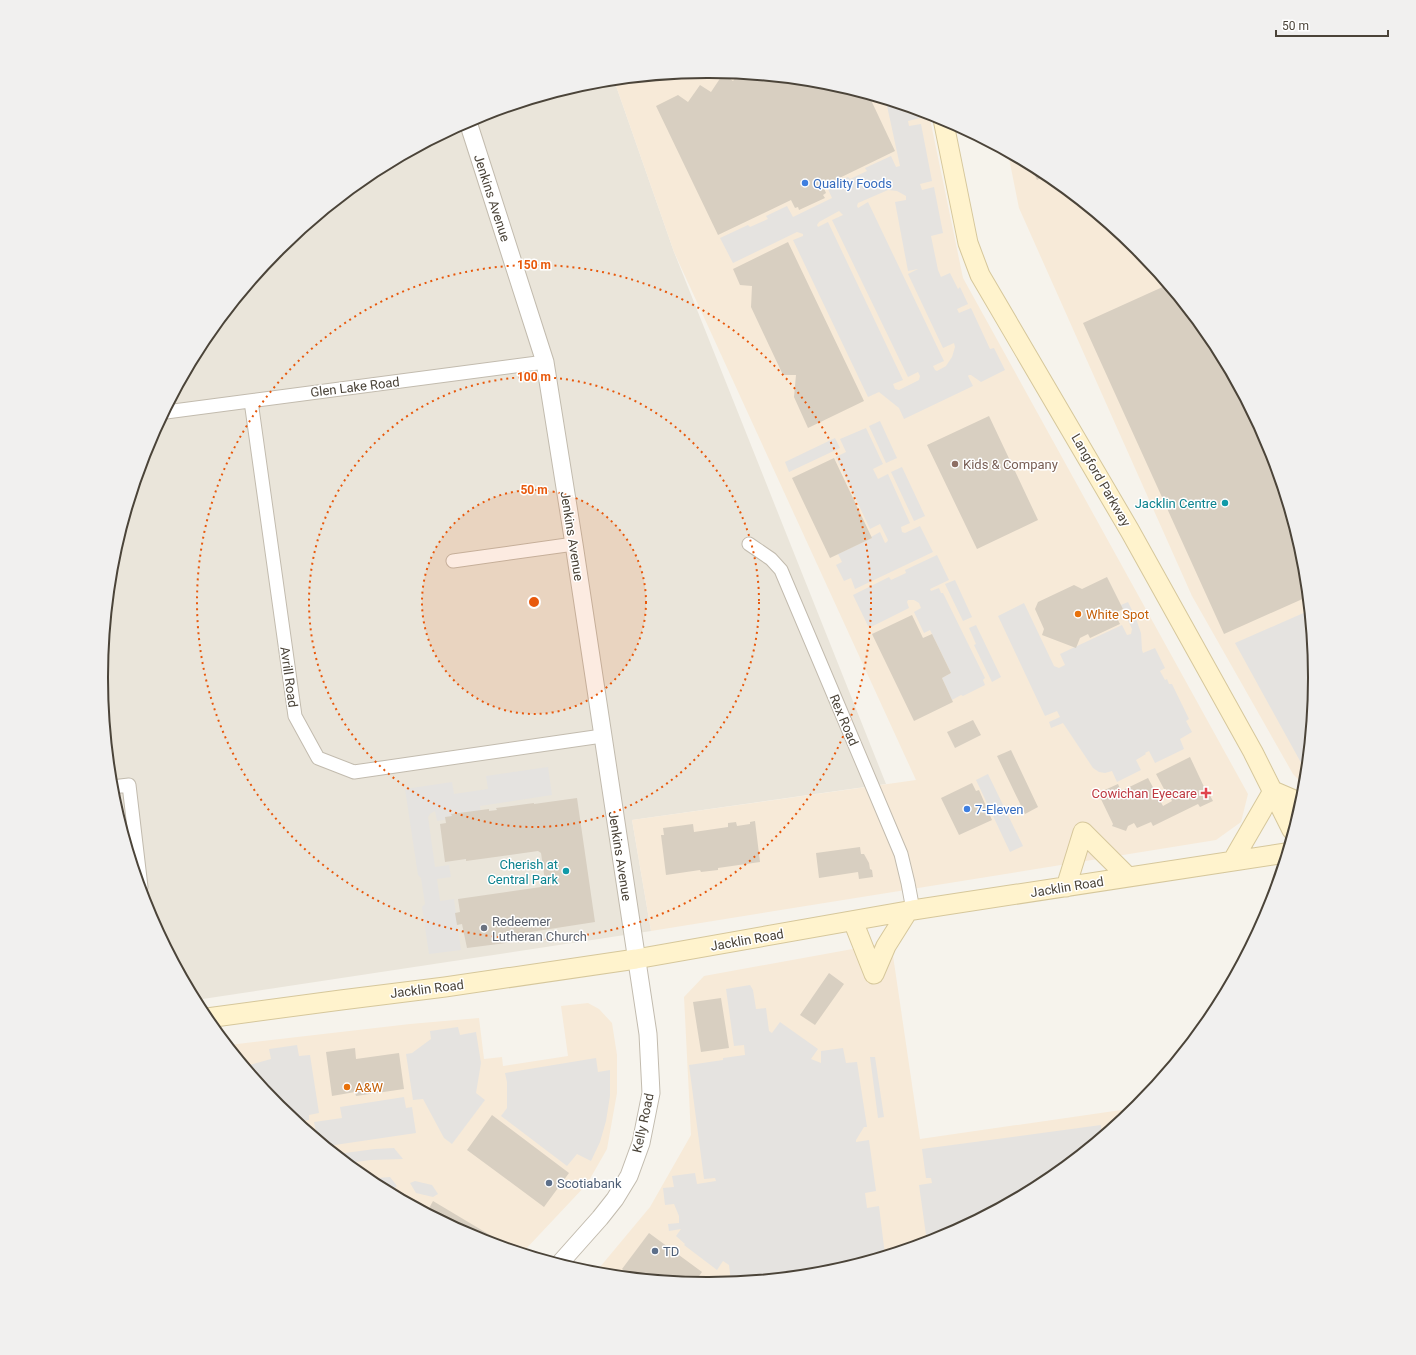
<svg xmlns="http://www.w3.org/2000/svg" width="1416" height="1355" font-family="Roboto,sans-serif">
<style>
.residential{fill:#eae5da}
.commercial{fill:#f7ead8}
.parking{fill:#e5e3e0;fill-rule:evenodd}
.building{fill:#d8cfc1}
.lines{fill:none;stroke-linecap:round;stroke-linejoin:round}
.minor-casing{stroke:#c2bbae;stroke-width:15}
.tertiary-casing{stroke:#c2bbae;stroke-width:19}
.secondary-casing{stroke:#d6c79b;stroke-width:21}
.minor{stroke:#fff;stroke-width:13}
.tertiary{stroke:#fff;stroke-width:17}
.secondary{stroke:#fff3cd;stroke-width:19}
.ring{fill:none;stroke:#e8590c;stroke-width:2;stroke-dasharray:2 4}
.shop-dot{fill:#3f7fe0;stroke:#fff;stroke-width:1.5}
.education-dot{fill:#8d6e63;stroke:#fff;stroke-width:1.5}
.culture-dot{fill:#0f9aa8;stroke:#fff;stroke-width:1.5}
.food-dot{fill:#e8710a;stroke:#fff;stroke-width:1.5}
.health-dot{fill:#e0444e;stroke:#fff;stroke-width:1.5}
.worship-dot{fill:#6b7280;stroke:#fff;stroke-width:1.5}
.service-dot{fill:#5c6f8a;stroke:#fff;stroke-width:1.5}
.labels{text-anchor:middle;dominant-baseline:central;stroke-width:3;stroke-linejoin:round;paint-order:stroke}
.shop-label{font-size:13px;fill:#366cbe;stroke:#fff;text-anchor:start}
.street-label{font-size:13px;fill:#4b4439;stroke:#fff}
.education-label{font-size:13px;fill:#785e54;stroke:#fff;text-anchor:start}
.culture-label{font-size:13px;fill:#0d838f;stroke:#fff;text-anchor:end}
.food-label{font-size:13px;fill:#c56008;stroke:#fff;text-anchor:start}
.health-label{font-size:13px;fill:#be3a42;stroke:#fff;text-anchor:end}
.worship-label{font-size:13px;fill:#5b616d;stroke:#fff;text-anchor:start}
.service-label{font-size:13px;fill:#4e5e75;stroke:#fff;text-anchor:start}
.rim{fill:none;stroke:#4b4439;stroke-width:2}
.centre{fill:#e8590c;stroke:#fff;stroke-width:2}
.ring-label{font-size:12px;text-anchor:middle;font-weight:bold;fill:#e8590c;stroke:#fff;stroke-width:3;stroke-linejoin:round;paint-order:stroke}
</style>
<rect width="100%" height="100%" fill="#f6f3ec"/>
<path class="residential" d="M614,80l60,172 212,532 -254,36 19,111 -455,69 -48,-91 -35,-113 -11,-119 11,-118 35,-114 56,-105 75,-92 92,-75 105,-56 114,-34z"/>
<path class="commercial" d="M708,71l119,12 102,31 34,164 285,516 -7,28 -25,18 -565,91 -19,-111 284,-40 -242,-528 -60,-172z
M1008,153l37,20 92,76 75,92 56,105 35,113 11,119 -10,107 -11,-11 -101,-178 -173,-388z
M891,942l29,197 215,-31 -90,74 -105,56 -114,34 -118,12 -113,-11 55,-66 41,-72 -7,-138 20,-21z
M588,1003l11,6 13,14 5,32v38l-10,56 -20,35 -64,68 -47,-14 -105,-56 -92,-76 -50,-61 181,-21 69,-6 5,41 18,-2 1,9 65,-10 -7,-50z"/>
<path class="parking" d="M886,101l32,10 2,7 -12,3 1,5 12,-2 11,57 -12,3 2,6 12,-3 9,46 -12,3 7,34 3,7 9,-4 8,16 2,-2 8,17 -11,5 2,4 12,-5 19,41 4,-1 11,22 -24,12 -10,-7h-2l-1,1 5,10 -69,33 -5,-11 -20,-16 -11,5 -75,-157 10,-4v-2l-6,-2 -64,31 -13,-25 28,-13 2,2 18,-8 -2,-3 21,-10 6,11 39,-19 -5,-11 21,-10 2,2 17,-8 -2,-3 26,-12 5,11 4,-1zM888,190l9,1 9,5v4l-11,2 13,69 10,-2 -10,5 35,74 11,-5 1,4 -3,10 -6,9 -9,5 -2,-1 -2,-4 11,-5 -76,-159 -10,6 -1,-2 1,-3zM839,211l4,4 -11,5 76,157 10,-5 2,4 -1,4 -20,10 -4,-1 -2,-5 10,-4 -75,-158 -10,5 -1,-2 2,-3z
M880,421l17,37 -11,5 -17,-37z
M866,428l17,36 -10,5 5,10 10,-5 22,49 -9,4 1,5 3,1 15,-7 13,26 -78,37 -4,-11 -7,3 -8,-16 6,-3 -4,-8 34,-16 -1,-1 9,-5 5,11 2,-1 1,-2 -8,-16 -10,5 -34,-72 10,-5 -6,-13z
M835,438l5,10 -51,24 -4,-10z
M902,467l23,49 -11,5 -23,-49z
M937,555l12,25 -19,9 1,2 8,-3 2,5h2l42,85 -2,2 2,5 -22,11 -2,-1 -9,5 -10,-22 9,-5 -21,-43 -6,3 -10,-21 7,-4 -2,-5 -5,-3h-6l-1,2 2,6 -40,20 -16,-33 36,-18 2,3 15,-7 -1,-3z
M955,580l17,37 -9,4 -18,-37z
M1128,602l7,14 6,17 1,17 1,3 12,-5 10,20 -5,3 5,9 2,-1 2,5h3l17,35 -3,2 6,11 -12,7 4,10 -29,14 -6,-12 -4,2 1,1 -10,6 5,10 -24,12 -5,-11 -7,2 -6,-1 -6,-4 -30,-45 -12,5 -2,-6 11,-5 -3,-6 -12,5 -47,-100 26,-13 30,63 5,2 6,-3 -5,-11 62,-29 5,10 4,-1 1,-5 -11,-24z
M1308,611l6,67 -9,92 -70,-127z
M976,625l25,52 -9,5 -18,-37 2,-1 -7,-16z
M548,767l4,28 -72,11 1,8 -44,7 -2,-10 -5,3 -2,3 7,50 14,-2 2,12 -14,2 3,22 14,-2 7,51 -32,4 -7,-47 3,-3 -4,-26 -3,-3 -13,-86 47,-7 2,12 34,-5 -2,-13z
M988,774l35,72 -13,6 -34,-72z
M750,985l3,5 3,19 10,-1 3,23 3,2 8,-11 38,27 -7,10 10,4v-12l22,-3 3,15 11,-1 10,65h-3l-8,13v2l13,-2 7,51 -11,2 2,15 12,-2 6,49 -59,17 -95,10 -2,-17 -6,-4 -6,9 -33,-25 1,-1 -9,-8 5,-7 -12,2 -1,-7 11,-1v-7l-5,-12 -9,1 -2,-17 11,-1 -2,-11 23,-3 2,11 19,-3 -1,-3 -11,1 -15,-114 34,-5v-2l22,-3 -1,-10 -10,1 -8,-57z
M458,1027l2,8 16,-3 5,31 -5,30 9,7 -33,44 -8,-6 -21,-39 -10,1 -7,-46 6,-1 19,-14 -1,-8z
M297,1045l2,11 11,-1 9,58 -10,2v5l-11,2 -19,-16 -33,-40 25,-7 -2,-10z
M870,1057h5l9,60 -6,1z
M596,1058l2,14 12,-2v26l-4,25 -6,21 -9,19 -14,-7 -10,12 -66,-50 6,-8v-26l-2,-9z
M404,1097l2,11 6,-1 4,26 -88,13 -11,-9 -3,-15 28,-4 -2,-11z
M1101,1125l1,10 -57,47 -105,56 -13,4 -8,-57 13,-2 -1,-5h-5l-4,-29z
M394,1148l9,11 -32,1 -23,3 -11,-9 38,-5z
M390,1177l7,9 -5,4h-6l-19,-11z
M415,1181l17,4 6,9 -5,3 -17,-4 -6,-10z"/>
<path class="building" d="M723,74l10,7 6,-7 88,9 46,14 -3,1 25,53 -72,35 3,7 -3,2 2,3 -26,12 -1,-3 -3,1 -4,-8 -73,35 -62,-129 22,-11 10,7 12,-17 11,7z
M1031,167h1l10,5 2,4 -7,4z
M788,242l76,159 -56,27 -14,-31 2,-22h-13l-32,-68 1,-21 -12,-1 -7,-16z
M1167,285l45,56 56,105 35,113 4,38 -83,37 -141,-311z
M989,416l49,104 -61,29 -50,-104z
M834,458l38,80 -42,20 -38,-80z
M1107,577l16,32 -6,3 2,4 -2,2 3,6 -30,14 -2,-4 -8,4 -4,10 -34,-13 2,-6 -9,-20 3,-7 36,-17 8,4z
M912,615l11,23 9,-4 19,39 -9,5 11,24 -39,19 -42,-87z
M973,720l8,15 -26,13 -8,-16z
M1011,750l27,57 -13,7 -28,-58z
M1190,757l16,34 1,-1 6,11 -13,6 -2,-3 -45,22 -2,-4 -14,6 -3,-5 -6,3 -2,5 -14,-5 1,-2 -15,-31 20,-9 3,7 27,-13 15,28 9,-5 -6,-12h-2l-8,-15z
M972,783l4,8 3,-1 13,30 -33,15 -18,-37z
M577,798l18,124 -90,14 1,7 -39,5 -5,-24 -5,1 -2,-12 5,-1 -2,-13 83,-12 4,-6 -4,-28 -3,-2 -72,10v-2l-21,3 -5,-38 6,-1 -1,-6 7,-1 -1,-2 38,-5v2l8,-1 -1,-2 38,-5v1z
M755,821l5,41 -42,6v2l-17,2 -1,-2 -34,5 -5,-40h3l-1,-7 30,-4 1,8 34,-5v-4l8,-1 1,4 13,-2v-2z
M860,847l1,7h3l5,9 1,6 2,1 1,7 -14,2 -1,-7 -39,6 -3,-25z
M829,973l15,11 -29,41 -15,-10z
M721,998l8,50 -28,4 -8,-50z
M355,1048l1,11 43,-6 5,36 -48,7 -1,-4 -23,4 -6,-44z
M492,1115l77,58 -25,34 -77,-57z
M433,1201l67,40 -2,4 -22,-7 -49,-26z
M649,1233l53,39 -8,11 -62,-6 -10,-8z"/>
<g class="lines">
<defs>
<path id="minor" d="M251,401l44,315 23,42 36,14 248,-36
M166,412l379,-50
M749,544l22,15 10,11 120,284 7,29 5,27
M453,561l121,-17
M112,787l17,-2 12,102"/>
<path id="tertiary" d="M468,122l77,240 29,182 74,490 3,59 -10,50 -12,33 -14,23 -15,19 -40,45"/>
<path id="secondary" d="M943,119l25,124 12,32 150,256 123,221 39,78
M1273,791l28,12
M1233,860l40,-69
M1066,887l17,-55 45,45
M853,921l21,53
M874,974l12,-28 22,-35
M207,1018l134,-18 104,-13 191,-28 277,-49 373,-57"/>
</defs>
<use href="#minor" class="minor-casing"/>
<use href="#tertiary" class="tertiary-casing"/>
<use href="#secondary" class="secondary-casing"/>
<use href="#minor" class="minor"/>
<use href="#tertiary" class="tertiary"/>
<use href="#secondary" class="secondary"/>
</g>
<circle cx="534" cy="602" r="112" fill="#e8590c" fill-opacity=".12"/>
<g class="ring">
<circle cx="534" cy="602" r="112"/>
<circle cx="534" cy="602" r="225"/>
<circle cx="534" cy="602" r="337"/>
</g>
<g class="shop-dot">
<circle cx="805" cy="183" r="4"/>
<circle cx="967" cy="809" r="4"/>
</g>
<circle class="education-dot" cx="955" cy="464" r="4"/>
<g class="culture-dot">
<circle cx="1225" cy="503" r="4"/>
<circle cx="566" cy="871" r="4"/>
</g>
<g class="food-dot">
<circle cx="1078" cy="614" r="4"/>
<circle cx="347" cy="1087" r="4"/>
</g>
<path class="health-dot" d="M1204 787h4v4h4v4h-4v4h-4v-4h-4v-4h4z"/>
<circle class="worship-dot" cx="484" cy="928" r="4"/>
<g class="service-dot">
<circle cx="549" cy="1183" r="4"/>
<circle cx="655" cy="1251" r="4"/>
</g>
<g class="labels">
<g class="shop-label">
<text x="813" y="183">Quality Foods</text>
<text x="975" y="809">7-Eleven</text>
</g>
<g class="street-label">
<text transform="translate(492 198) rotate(72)">Jenkins Avenue</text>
<text transform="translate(355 387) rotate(-7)">Glen Lake Road</text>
<text transform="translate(1101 480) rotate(60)">Langford Parkway</text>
<text transform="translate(572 536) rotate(81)">Jenkins Avenue</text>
<text transform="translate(289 677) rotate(82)">Avrill Road</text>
<text transform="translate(844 720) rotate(67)">Rex Road</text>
<text transform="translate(620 856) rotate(81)">Jenkins Avenue</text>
<text transform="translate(1067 887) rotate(-9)">Jacklin Road</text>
<text transform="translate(747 940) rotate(-10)">Jacklin Road</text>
<text transform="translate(427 989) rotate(-7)">Jacklin Road</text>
<text transform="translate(643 1123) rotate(-78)">Kelly Road</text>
</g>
<g class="education-label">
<text x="963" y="464">Kids &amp; Company</text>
</g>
<g class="culture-label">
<text x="1217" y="503">Jacklin Centre</text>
<text x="558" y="864">Cherish at<tspan x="558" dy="15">Central Park</tspan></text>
</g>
<g class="food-label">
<text x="1086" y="614">White Spot</text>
<text x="355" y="1087">A&amp;W</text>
</g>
<g class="health-label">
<text x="1197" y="793">Cowichan Eyecare</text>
</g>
<g class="worship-label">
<text x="492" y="921">Redeemer<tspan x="492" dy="15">Lutheran Church</tspan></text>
</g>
<g class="service-label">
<text x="557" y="1183">Scotiabank</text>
<text x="663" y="1251">TD</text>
</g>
</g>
<path d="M0 0H1416V1355H0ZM707 78H709A599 599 0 0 1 1308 677V678A599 599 0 0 1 709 1277H707A599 599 0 0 1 108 678V677A599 599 0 0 1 707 78Z" fill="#f1f0ef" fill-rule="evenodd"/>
<path class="rim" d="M707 78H709A599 599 0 0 1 1308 677V678A599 599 0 0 1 709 1277H707A599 599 0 0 1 108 678V677A599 599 0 0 1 707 78Z"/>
<circle cx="534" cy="602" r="6" class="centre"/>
<g class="ring-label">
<text x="534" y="269">150 m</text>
<text x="534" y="381">100 m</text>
<text x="534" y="494">50 m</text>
</g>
<path d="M1276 30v6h112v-6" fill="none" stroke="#4b4439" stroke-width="2"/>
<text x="1282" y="30" font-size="12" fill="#4b4439" stroke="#ffffff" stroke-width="3" paint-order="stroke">50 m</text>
</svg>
